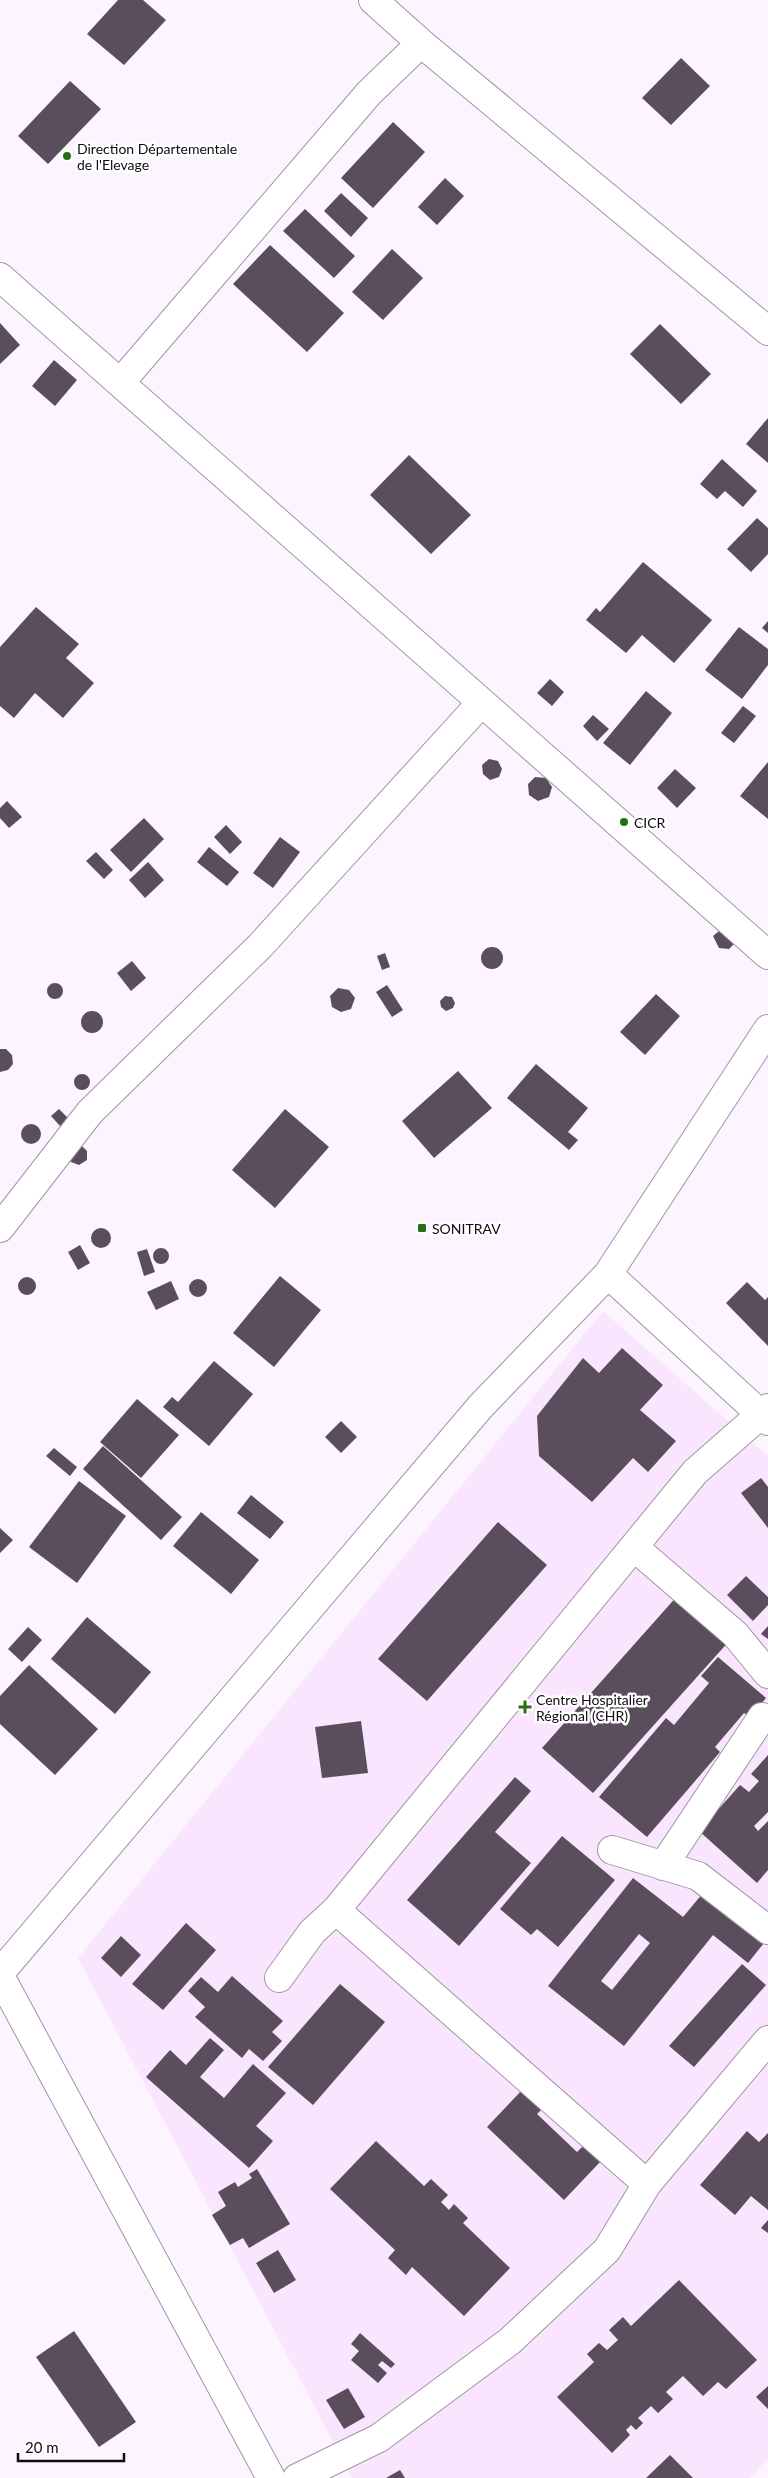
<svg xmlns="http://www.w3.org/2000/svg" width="768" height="2478" font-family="Lato,sans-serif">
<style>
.built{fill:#f9e6fe}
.building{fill:#5a4e5c;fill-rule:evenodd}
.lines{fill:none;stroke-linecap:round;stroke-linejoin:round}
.minor-casing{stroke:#a195a4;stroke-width:30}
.minor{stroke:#fff;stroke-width:28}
.poi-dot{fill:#246f12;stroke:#fff;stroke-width:2}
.labels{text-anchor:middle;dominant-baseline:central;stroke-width:5;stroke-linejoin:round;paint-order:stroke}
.poi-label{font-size:14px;fill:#0f0b10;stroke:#fff;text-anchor:start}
</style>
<rect width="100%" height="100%" fill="#fcf4fe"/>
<path class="built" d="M603,1311l165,145v1002l-18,20h-398l-274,-520z"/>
<path class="building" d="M118,0h25l23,20 -42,45 -37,-31z
M681,58l29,28 -39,39 -29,-27z
M70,81l31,28 -53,55 -30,-28z
M393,122l32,30 -52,56 -32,-30z
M445,178l19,18 -27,29 -19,-18z
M341,193l27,25 -17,19 -27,-26z
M305,209l50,47 -21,22 -51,-47z
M270,245l74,68 -37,39 -74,-68z
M392,249l31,29 -40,42 -31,-28z
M0,323l20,22 -20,19z
M660,324l51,50 -30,30 -51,-50z
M54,360l23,20 -22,26 -23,-20z
M768,418v45l-22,-19z
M409,455l62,60 -40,39 -61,-59z
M722,459l35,32 -14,16 -18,-16 -8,8 -17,-15z
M757,518l11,10v26l-17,18 -24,-23z
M643,562l69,58 -38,43 -32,-28 -16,18 -40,-33 10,-12 4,4z
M36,607l43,37 -13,14 28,25 -31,35 -28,-25 -21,25 -14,-12v-59z
M768,621v12l-6,-5z
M739,627l29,22v16l-26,34 -37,-29z
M550,679l14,13 -12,14 -15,-13z
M646,691l26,22 -42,52 -27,-22z
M743,706l13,10 -22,27 -13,-10z
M593,715l16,14 -12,12 -14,-15z
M489,759l9,2 4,8 -3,8 -9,3 -7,-6 -1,-9z
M768,762v57l-28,-23z
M675,769l21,19 -19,20 -20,-20z
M535,777l11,1 6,9 -3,10 -11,4 -9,-6 -1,-11z
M7,801l15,16 -13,11 -9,-10v-10z
M144,818l20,21 -33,33 -21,-22z
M226,825l16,17 -12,12 -16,-17z
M280,837l20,15 -27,36 -20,-15z
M209,847l30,25 -12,14 -30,-24z
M96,852l17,18 -9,9 -18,-18z
M148,862l16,18 -19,18 -16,-18z
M724,927l11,16 -6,6 -10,-1 -6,-12z
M481 958a11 11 0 1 1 22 0a11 11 0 1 1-22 0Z
M385,953l5,14 -8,3 -5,-14z
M132,961l14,17 -15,13 -14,-18z
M47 991a8 8 0 1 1 16 0a8 8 0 1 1-16 0Z
M387,985l16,25 -11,7 -16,-25z
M338,988l11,2 6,8 -4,11 -10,3 -9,-5 -2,-11z
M656,994l24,22 -35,39 -25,-23z
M445,996l7,1 3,6 -2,5 -7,3 -5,-4 -1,-6z
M81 1022a11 11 0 1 1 22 0a11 11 0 1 1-22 0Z
M0,1049h6l6,6 1,9 -5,6 -8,2z
M536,1064l52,44 -20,24 10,8 -9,10 -62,-52z
M458,1071l34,37 -58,50 -32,-37z
M74 1082a8 8 0 1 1 16 0a8 8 0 1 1-16 0Z
M59,1109l9,9 -8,8 -9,-10z
M285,1109l44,38 -54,61 -43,-38z
M21 1134a10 10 0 1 1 20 0a10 10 0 1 1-20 0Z
M81,1145l6,6v9l-8,5 -8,-3 -3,-8z
M91 1238a10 10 0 1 1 20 0a10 10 0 1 1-20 0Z
M80,1245l10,18 -12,7 -10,-18z
M153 1256a8 8 0 1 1 16 0a8 8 0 1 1-16 0Z
M147,1249l8,23 -11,4 -7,-24z
M280,1276l41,34 -47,57 -41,-34z
M18 1286a9 9 0 1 1 18 0a9 9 0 1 1-18 0Z
M189 1288a9 9 0 1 1 18 0a9 9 0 1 1-18 0Z
M171,1281l8,18 -23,11 -9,-18z
M747,1282l18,18 3,-3v49l-42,-43z
M622,1348l41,37 -23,25 36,31 -28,31 -15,-14 -41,44 -53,-46 -2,-40 46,-58 16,15z
M214,1361l39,33 -44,52 -46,-39 9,-10 6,5z
M137,1399l42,36 -38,43 -41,-36z
M341,1421l16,16 -16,16 -16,-16z
M103,1446l79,71 -21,23 -78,-71z
M54,1448l23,19 -7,9 -24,-20z
M761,1478l7,9v41l-27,-35z
M79,1481l47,35 -49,67 -48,-36z
M251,1495l33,27 -14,17 -33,-26z
M201,1512l58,48 -28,34 -58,-48z
M498,1522l49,43 -120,136 -49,-42z
M0,1528l13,12 -13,13z
M746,1576l22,21v8l-15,16 -26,-26z
M679,1594l52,45 -138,154 -51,-45z
M87,1617l64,55 -36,42 -64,-55z
M768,1626v13l-7,-5z
M28,1627l14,13 -20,22 -14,-13z
M718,1657l48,41 -16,19 -6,-4 -29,34 5,5 -73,85 -48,-40 67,-79 8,7 35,-42 -8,-7z
M29,1665l69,64 -43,46 -55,-51v-28z
M361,1721l7,52 -46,5 -7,-51z
M768,1755v57l-14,14 4,5 10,-10v49l-11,13 -58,-52 41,-46 9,7 10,-11 -8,-7z
M515,1777l16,14 -36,41 36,31 -72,83 -52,-46z
M562,1836l53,44 -57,67 -21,-18 -6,6 -31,-26z
M633,1878l50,39 25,-30 60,51 -20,25 -35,-28 -89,111 -76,-60zM639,1934l11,9 -38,47 -11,-9z
M186,1923l30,27 -53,60 -31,-26z
M121,1936l20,19 -20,22 -20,-19z
M742,1964l24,21 -72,82 -25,-21z
M232,1976l51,45 -11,11 10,9 -19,20 -14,-12 -7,9 -47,-41 10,-10 -17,-16 13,-14 17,15z
M340,1984l45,38 -72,83 -45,-38z
M210,2038l14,12 -24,27 24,21 29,-34 33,29 -30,33 17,15 -24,27 -103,-91 24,-27 16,15z
M523,2089l19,20 -5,5 40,38 6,-6 17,16 -36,38 -77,-73z
M747,2131l12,11 9,-9v77l-17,-14 -16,19 -35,-30z
M376,2141l48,45 7,-7 17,16 -7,7 8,8 5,-6 14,14 -5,5 47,45 -46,48 -52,-49 -6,8 -18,-17 7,-8 -65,-61z
M257,2169l33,55 -41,24 -6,-10 -13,7 -18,-30 14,-9 -8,-14 17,-10 3,5 14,-9 -3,-4z
M768,2220v13l-7,-5z
M278,2250l18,30 -22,13 -18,-30z
M679,2280l78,80 -31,29 -8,-7 -15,14 -20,-20 -17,16 7,7 -15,14 -7,-7 -13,12 5,5 -7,7 -5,-5 -5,5 4,5 -18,18 -55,-56 37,-35 -7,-8 12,-11 8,7 11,-10 -9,-10 14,-13 8,9z
M74,2331l62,91 -37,25 -63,-90z
M360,2333l35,31 -4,4 -9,-7 -4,4 9,8 -9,10 -27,-23 8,-9 -8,-7z
M768,2386v23l-12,-12z
M348,2388l17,29 -21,12 -18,-29z
M670,2455l23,23h-47z
M400,2470l5,8h-19z"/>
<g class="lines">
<defs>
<path id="minor" d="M373,0l48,43 347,288
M0,277l768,678
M120,383l249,-290 52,-50
M0,1228l90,-116 170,-166 221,-243
M608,1274l160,-245
M634,1547l101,87 33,40
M612,1850l86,26 70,54
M663,1866l99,-149
M336,1910l311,274
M0,1973l480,-566 128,-133 160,147
M0,1976l271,502
M279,1978l33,-46 24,-22 359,-438 73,-64
M297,2478l82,-40 131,-97 97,-91 40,-66 121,-144"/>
</defs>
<use href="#minor" class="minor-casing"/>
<use href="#minor" class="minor"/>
</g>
<g class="poi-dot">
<circle cx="67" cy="156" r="5"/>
<circle cx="624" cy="822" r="5"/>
<rect x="417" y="1223" width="10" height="10" rx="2.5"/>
<path d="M522.5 1699.5h5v5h5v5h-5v5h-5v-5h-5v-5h5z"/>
</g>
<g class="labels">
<g class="poi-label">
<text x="77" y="148">Direction Départementale<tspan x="77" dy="16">de l'Elevage</tspan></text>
<text x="634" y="822">CICR</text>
<text x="432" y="1228">SONITRAV</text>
<text x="536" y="1699">Centre Hospitalier<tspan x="536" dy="16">Régional (CHR)</tspan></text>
</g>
</g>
<path d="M18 2453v8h106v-8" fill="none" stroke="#0f0b10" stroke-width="2.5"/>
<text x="25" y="2453" font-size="15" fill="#0f0b10" stroke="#ffffff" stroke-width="4" paint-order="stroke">20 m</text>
</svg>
